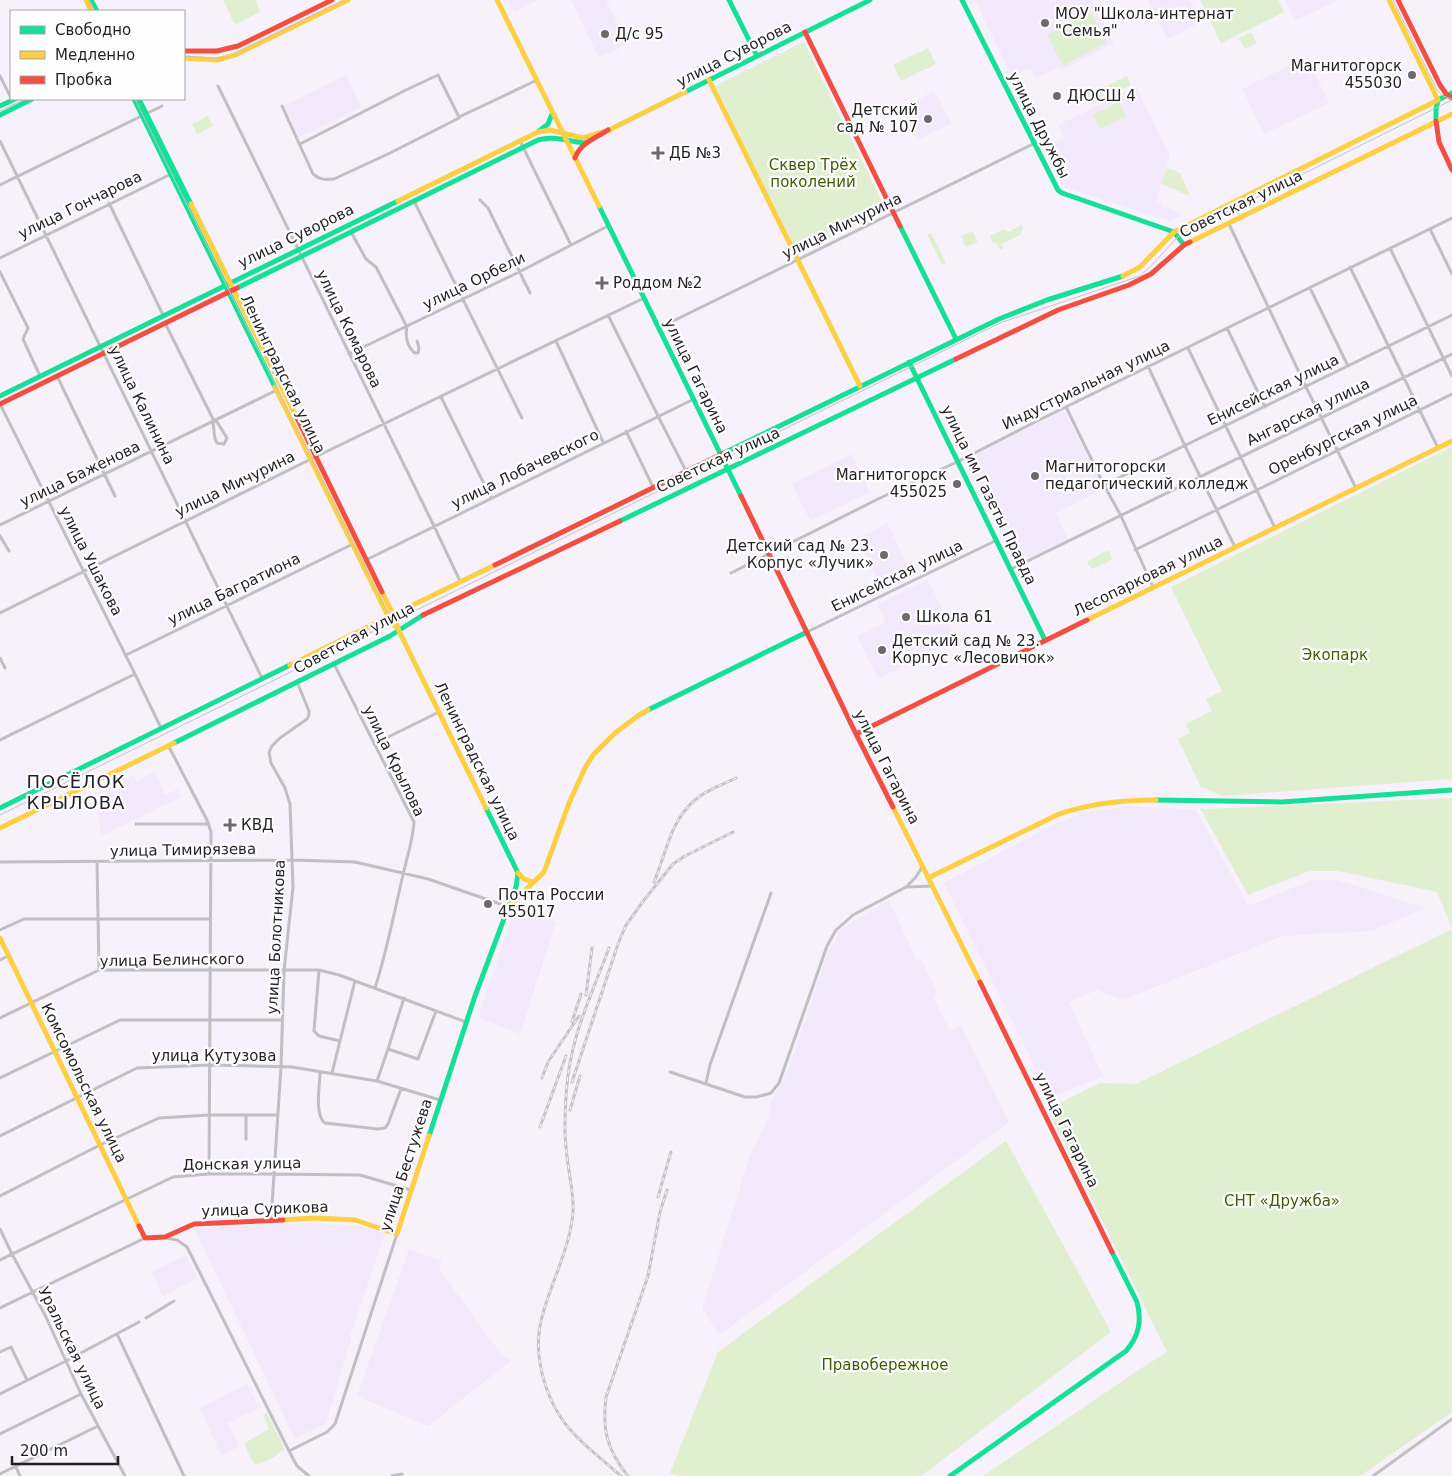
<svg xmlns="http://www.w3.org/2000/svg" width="1452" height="1476" font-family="'DejaVu Sans',sans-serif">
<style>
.built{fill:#f3e9fc}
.green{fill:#e1efd1}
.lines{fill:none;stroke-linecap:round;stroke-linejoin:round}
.street{stroke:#c0bfc2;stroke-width:3}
.fast{stroke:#16e098;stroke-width:5}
.slow{stroke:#ffcf43;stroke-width:5}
.jam{stroke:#f24e42;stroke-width:5}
.tram{stroke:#c5c3c6;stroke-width:1}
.rail-casing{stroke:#c5c3c6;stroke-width:3}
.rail{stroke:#fefefe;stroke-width:1;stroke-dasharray:4;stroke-linecap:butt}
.poi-dot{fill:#6c6870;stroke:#fefefe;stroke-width:2}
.labels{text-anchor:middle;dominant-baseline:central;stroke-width:4.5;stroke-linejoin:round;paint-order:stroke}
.poi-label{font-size:15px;fill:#221f25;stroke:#fefefe;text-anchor:start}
.street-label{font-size:15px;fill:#221f25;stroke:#fefefe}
.park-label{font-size:15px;fill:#3f5c01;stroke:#fefefe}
.quarter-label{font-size:18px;letter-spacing:1px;fill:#221f25;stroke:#fefefe}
</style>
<rect width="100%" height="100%" fill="#f6f1fb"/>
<path class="built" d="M508,0h30l-24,12z
M571,0h35l22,44 -29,14z
M975,0h74l1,3 7,-3h35l22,43 -53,28 -2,-4 -24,12 -5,-11 -18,9z
M1148,0h42l11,22 -33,17z
M1285,0h54l-44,21z
M1307,57l22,46 -65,31 -22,-45z
M346,75l16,32 -64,31 -16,-31z
M1136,87l34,69 -14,45 5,1 1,3 17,8 3,3 -12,5 -107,-34 -19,-40 20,-10 -6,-12z
M934,91l17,32 -33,17 -12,-25 13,-7 -4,-7z
M1064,410l40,79 -48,24 12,26 -52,26 -50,-101 9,-5 -1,-3z
M852,454l18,38 -60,29 -18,-37z
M887,523l24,49 -30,15 -24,-48z
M927,579l30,60 -79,40 -21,-43 29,-14 -9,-18z
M155,772l10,23 13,-6 3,8 -80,39 -4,-32 -5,-9 41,-20 4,6z
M1130,806l66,4 52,96 64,-26h26l87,28 -54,23 -88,5 -160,64 -27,-10 -27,12 34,74 -53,22 -106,-215 106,-57 34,-13z
M889,900l28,61 4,-1 11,21 5,13 -3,4 16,33 11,-5 48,96 -290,213 -17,-27 48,-152 19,-40 1,-13 19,-34 38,-114 13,-26z
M515,909l41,13 -36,112 -42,-17z
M311,1223l52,3 22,7 -35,103 1,4 -25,83 -31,16 -101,-211z
M409,1249l33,12 -3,8 62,85 10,7 -83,65 -71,-30z
M186,1255l12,23 -35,18 -11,-24z
M247,1384l12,24 -31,15 11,24 -18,8 -21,-47z"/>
<path class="green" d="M223,0h33l4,12 -23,12 -3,-1z
M1200,0h78l6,12 -63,31z
M1091,12l15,31 -43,23 -16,-31z
M1251,32l6,11 -12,6 -6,-11z
M804,42l82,168 -89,44 -82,-168z
M928,48l8,16 -35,17 -8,-16z
M1127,76l4,9 -38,19 -3,-1 -4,-7z
M1119,102l7,14 -26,13 -7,-14z
M208,116l5,10 -16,8 -5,-10z
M1167,168l13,5 10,23 -29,-12z
M1022,225l1,3 -3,7 -19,9 2,5 -3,1 -4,-7h-3l-3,-7 14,-7 4,3z
M973,231l5,11 -12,5 -5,-11z
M931,233l15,30 -4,2 -15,-31z
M1452,447v332l-229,17 -22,-9 -23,-48 12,-6 -4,-9 26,-13 -6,-12 16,-8 -51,-104z
M1106,551h3l3,7 -2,3 -18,8 -4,-5v-3z
M1452,798v130l-15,-36 -99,-21h-29l-61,24 -48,-87 6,1z
M1452,929v483l-92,64h-377l157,-107 27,-17 -117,-237v-7l50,-25 36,1z
M1006,1141l105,191 -190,144h-240l-11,-3 48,-121z
M267,1413l17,35c-5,7 -20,16 -29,16l-4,-6 -7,-15 25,-14 -6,-14z"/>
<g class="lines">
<path class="street" d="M0,76l12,24
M218,86l216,440 26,55
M282,106l31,68c7,6 12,6 21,5l56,-26 69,-35
M0,141l262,537
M520,141l51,104
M300,144l106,-54 32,-15 21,42 78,-37
M0,185l162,-79
M480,200l8,8 42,85
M414,201l108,217
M109,203l54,112
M1229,224l77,163 50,101
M1430,229l22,45
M351,232l15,27 10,8 31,60c-2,9 0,20 8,26h3l1,-5 -2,-7
M1390,248l62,128
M0,258l171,-84
M1350,267l88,181
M0,272l28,56 -5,11 17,37
M1310,288l38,78
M608,315l50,101 28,55
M165,323l49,98 -1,2 2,16 2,4 7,1 3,-6 -10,-16 -3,-1
M659,328l376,-185
M1227,328l38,79
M556,341l47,101
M1188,348l87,180
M349,354l170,-82 89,-46
M1148,366l37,80 50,101
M57,376l58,120
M441,397l50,101
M0,404l135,270 26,54
M1066,407l38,78 17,31 32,71
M626,431l27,56
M1104,485l348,-170
M0,525l277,-135
M0,536l9,15
M1135,550l317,-156
M366,560l328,-161
M1011,569l441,-215
M731,573l147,-74 81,-38 74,-38 419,-205
M0,613l309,-153 335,-162
M807,632l190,-92
M126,655l227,-111
M0,658l5,10
M334,664l80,158c-1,18 -7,35 -11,53 -9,38 -16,76 -28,113
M0,740l135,-66
M374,744l65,-32
M168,745l39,75 4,12 -2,342
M136,824h73
M0,862l292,-2 63,2 73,17 81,28
M97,862l2,108
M906,887l9,-9 8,-12
M0,930l24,-11h186
M0,960l8,-4
M319,970l-5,61 5,5 21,5
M0,1018l99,-48h220l20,5 127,47
M388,1049l16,-51
M320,1072c0,13 -6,43 5,51l53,6 7,-1 3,-4 13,-35
M670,1072l75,25h12l14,-4 8,-10 48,-137 9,-16 17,-15 53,-28 26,-1
M332,1073l23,-92
M0,1078l120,-58h162
M377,1081l11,-32 30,10 18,-48
M706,1083l4,-18 61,-172
M0,1136l137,-68 73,-3 82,2 85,14 63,19
M246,1139v-24
M0,1196l100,-51 59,-27 51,-3h67
M271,1220l10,-153 3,-96 9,-84 -3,-83 -5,-16 -14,-25 -2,-11 3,-6 8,-8 27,-19 2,-4v-4l-12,-29
M0,1229l12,25 33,61 36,79 44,82
M166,1238l11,2 10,7 102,204 8,15 12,10
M0,1260l173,-83 36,-3h64l87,1 51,15
M0,1308l145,-70
M146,1318l28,-17
M117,1334l67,142
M0,1352l11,-5 16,33
M0,1394l66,-33 73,-39
M0,1434l81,-40
M289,1451l38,-19 8,-8 62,-190
M16,1467l4,9
M0,1474l98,-48
M392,1476l10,-2
M1373,1476l79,-57"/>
<path class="fast" d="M91,0l6,11
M729,0l28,56
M962,0l96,190 4,3 112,39 10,13
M685,92l185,-92
M134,99l141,288
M139,99l52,105
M0,106l15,-7
M0,115l32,-16
M1436,121v-12l2,-9 14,-7
M539,131l9,-7 4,-10
M599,206l142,290
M900,226l56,113
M237,288l301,-148c16,-5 31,2 48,3
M909,362l136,278
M0,396l398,-195
M724,453l275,-134 48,-19 76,-24
M620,521l336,-162
M648,710l159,-78
M174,743l216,-107 33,-21
M1156,800l126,2 170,-12
M0,808l290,-143
M429,1136l46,-140 41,-109 2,-14 -32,-65
M950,1476l176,-125c13,-15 16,-30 11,-49l-25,-50"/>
<path class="slow" d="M86,0l5,11
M497,0l102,206
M184,58l33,2 18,-5 113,-55
M709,80l151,306
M398,201l140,-69 12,-2 33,8 26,-8 76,-38
M191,204l106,214
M1190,242l262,-128
M1123,276l17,-9 34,-35 264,-132 -49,-100
M275,387l112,227 8,12
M382,592l11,22 6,17 87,177
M1087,620l365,-179
M290,665l205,-100
M893,807l87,175
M0,828l174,-85
M518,873l6,6 9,3
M928,878l131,-64c32,-11 64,-14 97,-14
M511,904l33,-32 25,-69 16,-35 8,-13 22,-22 24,-18 9,-5
M0,938l139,288
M283,1220l31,-2 41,2 42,14 32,-98"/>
<path class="jam" d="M1398,0l42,85 7,10 5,3
M805,32l95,194
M184,51h33l21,-5 94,-46
M1436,121l3,21 13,28
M575,158c5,-15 21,-20 33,-28
M956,359l102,-49 71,-25 22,-11 33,-29 6,-3
M0,404l237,-116
M297,418l85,174
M741,496l115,238 37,73
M495,565l229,-112
M423,615l197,-94
M856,734l231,-114
M980,982l132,270
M139,1226l6,12 20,-1 29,-13 89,-4"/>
<path class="tram" d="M89,0l6,11
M1393,0l44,90 6,6 9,3
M184,56l29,2 16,-1 115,-57
M135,99l250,509c4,6 10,9 17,9
M0,111l25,-12
M0,815l1000,-492 140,-47c15,-12 26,-28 40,-41l272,-135"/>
<defs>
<path id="rail" d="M654,882c12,-28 16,-61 41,-82 11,-10 27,-15 41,-22
M609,948c-13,35 -31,74 -38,110 -5,23 -6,48 -6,72 0,14 2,27 4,41 2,14 5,28 4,41 -3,37 -22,70 -31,105 -11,40 5,90 34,119 14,14 30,27 45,40
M586,995l6,-47
M572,1022l9,-28
M542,1078l6,-16 31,-46
M572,1082l46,-138 8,-19 18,-25 29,-36 12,-8 48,-24
M570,1110l10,-34
M540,1127l26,-71
M658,1197l13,-45
M628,1476c-21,-26 -26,-46 -22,-79l42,-121 12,-64 7,-22"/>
</defs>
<use href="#rail" class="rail-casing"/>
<use href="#rail" class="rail"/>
</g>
<g class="poi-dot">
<circle cx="1045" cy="23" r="5"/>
<circle cx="605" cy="34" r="5"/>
<circle cx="1412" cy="75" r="5"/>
<circle cx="1057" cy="96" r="5"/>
<circle cx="928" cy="119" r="5"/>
<path d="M655.5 145.5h5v5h5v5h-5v5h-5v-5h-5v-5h5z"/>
<path d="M599.5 275.5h5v5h5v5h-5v5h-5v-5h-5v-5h5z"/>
<circle cx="1035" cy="476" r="5"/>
<circle cx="957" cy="484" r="5"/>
<circle cx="884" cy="555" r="5"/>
<circle cx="906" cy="617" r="5"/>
<circle cx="882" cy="650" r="5"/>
<path d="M227.5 817.5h5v5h5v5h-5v5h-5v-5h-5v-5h5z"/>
<circle cx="488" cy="904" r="5"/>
</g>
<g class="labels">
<g class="poi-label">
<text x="1055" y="14">МОУ "Школа-интернат<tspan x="1055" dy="17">"Семья"</tspan></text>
<text x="615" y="34">Д/с 95</text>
<text x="1402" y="66" text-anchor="end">Магнитогорск<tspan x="1402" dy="17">455030</tspan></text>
<text x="1067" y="96">ДЮСШ 4</text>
<text x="918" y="110" text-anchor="end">Детский<tspan x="918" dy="17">сад № 107</tspan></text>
<text x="669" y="153">ДБ №3</text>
<text x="613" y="283">Роддом №2</text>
<text x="1045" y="467">Магнитогорски<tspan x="1045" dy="17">педагогический колледж</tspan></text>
<text x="947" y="475" text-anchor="end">Магнитогорск<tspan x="947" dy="17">455025</tspan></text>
<text x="874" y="546" text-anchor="end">Детский сад № 23.<tspan x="874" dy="17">Корпус «Лучик»</tspan></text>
<text x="916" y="617">Школа 61</text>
<text x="892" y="641">Детский сад № 23.<tspan x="892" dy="17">Корпус «Лесовичок»</tspan></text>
<text x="241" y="825">КВД</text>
<text x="498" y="895">Почта России<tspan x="498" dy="17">455017</tspan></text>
</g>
<g class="street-label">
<text transform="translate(734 54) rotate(-27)">улица Суворова</text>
<text transform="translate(1039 125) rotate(63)">улица Дружбы</text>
<text transform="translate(1241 204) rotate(-26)">Советская улица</text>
<text transform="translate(80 205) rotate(-26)">улица Гончарова</text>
<text transform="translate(842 226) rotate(-26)">улица Мичурина</text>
<text transform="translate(296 236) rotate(-26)">улица Суворова</text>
<text transform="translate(474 281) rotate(-26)">улица Орбели</text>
<text transform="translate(349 329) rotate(64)">улица Комарова</text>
<text transform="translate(283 374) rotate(64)">Ленинградская улица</text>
<text transform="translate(696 376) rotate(64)">улица Гагарина</text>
<text transform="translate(1086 385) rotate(-26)">Индустриальная улица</text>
<text transform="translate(1273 390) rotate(-26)">Енисейская улица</text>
<text transform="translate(142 405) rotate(64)">улица Калинина</text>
<text transform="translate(1308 412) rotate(-26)">Ангарская улица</text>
<text transform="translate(1343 435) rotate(-26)">Оренбургская улица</text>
<text transform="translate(718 460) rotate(-25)">Советская улица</text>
<text transform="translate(525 469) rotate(-26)">улица Лобачевского</text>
<text transform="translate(80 474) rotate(-26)">улица Баженова</text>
<text transform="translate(235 484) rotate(-26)">улица Мичурина</text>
<text transform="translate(989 495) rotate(64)">улица им Газеты Правда</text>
<text transform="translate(91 561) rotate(63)">улица Ушакова</text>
<text transform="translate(897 576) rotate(-26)">Енисейская улица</text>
<text transform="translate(1148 576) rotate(-26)">Лесопарковая улица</text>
<text transform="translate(234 589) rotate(-26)">улица Багратиона</text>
<text transform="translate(354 638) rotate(-28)">Советская улица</text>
<text transform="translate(394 761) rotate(64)">улица Крылова</text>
<text transform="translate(477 761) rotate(64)">Ленинградская улица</text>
<text transform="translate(887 767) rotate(63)">улица Гагарина</text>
<text transform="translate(183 850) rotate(-1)">улица Тимирязева</text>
<text transform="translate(276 937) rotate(-87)">улица Болотникова</text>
<text transform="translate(172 960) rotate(-1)">улица Белинского</text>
<text x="214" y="1056">улица Кутузова</text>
<text transform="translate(84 1083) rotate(64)">Комсомольская улица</text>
<text transform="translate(1067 1130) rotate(64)">улица Гагарина</text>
<text transform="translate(242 1164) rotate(-1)">Донская улица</text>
<text transform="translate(406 1165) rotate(-72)">улица Бестужева</text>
<text transform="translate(265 1209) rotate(-2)">улица Сурикова</text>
<text transform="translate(72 1348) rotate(64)">Уральская улица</text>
</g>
<g class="park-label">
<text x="813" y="165">Сквер Трёх<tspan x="813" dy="17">поколений</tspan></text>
<text x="1335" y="655">Экопарк</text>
<text x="1282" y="1201">СНТ «Дружба»</text>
<text x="885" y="1365">Правобережное</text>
</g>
<g class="quarter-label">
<text x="76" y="781">ПОСЁЛОК<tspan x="76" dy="21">КРЫЛОВА</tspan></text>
</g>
</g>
<rect x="10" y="10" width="175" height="90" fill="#fefefe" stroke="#a6a5a7"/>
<rect x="20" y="26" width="25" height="8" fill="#16e098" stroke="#a6a5a7"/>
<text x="55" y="35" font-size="15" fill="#221f25">Свободно</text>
<rect x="20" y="51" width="25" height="8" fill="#ffcf43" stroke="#a6a5a7"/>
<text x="55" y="60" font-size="15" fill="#221f25">Медленно</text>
<rect x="20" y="76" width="25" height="8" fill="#f24e42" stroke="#a6a5a7"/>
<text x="55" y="85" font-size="15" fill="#221f25">Пробка</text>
<path d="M12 1456v8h106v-8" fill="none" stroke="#221f25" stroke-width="2.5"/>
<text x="20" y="1456" font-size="15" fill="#221f25" stroke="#fefefe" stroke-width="4" paint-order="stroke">200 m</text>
</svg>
